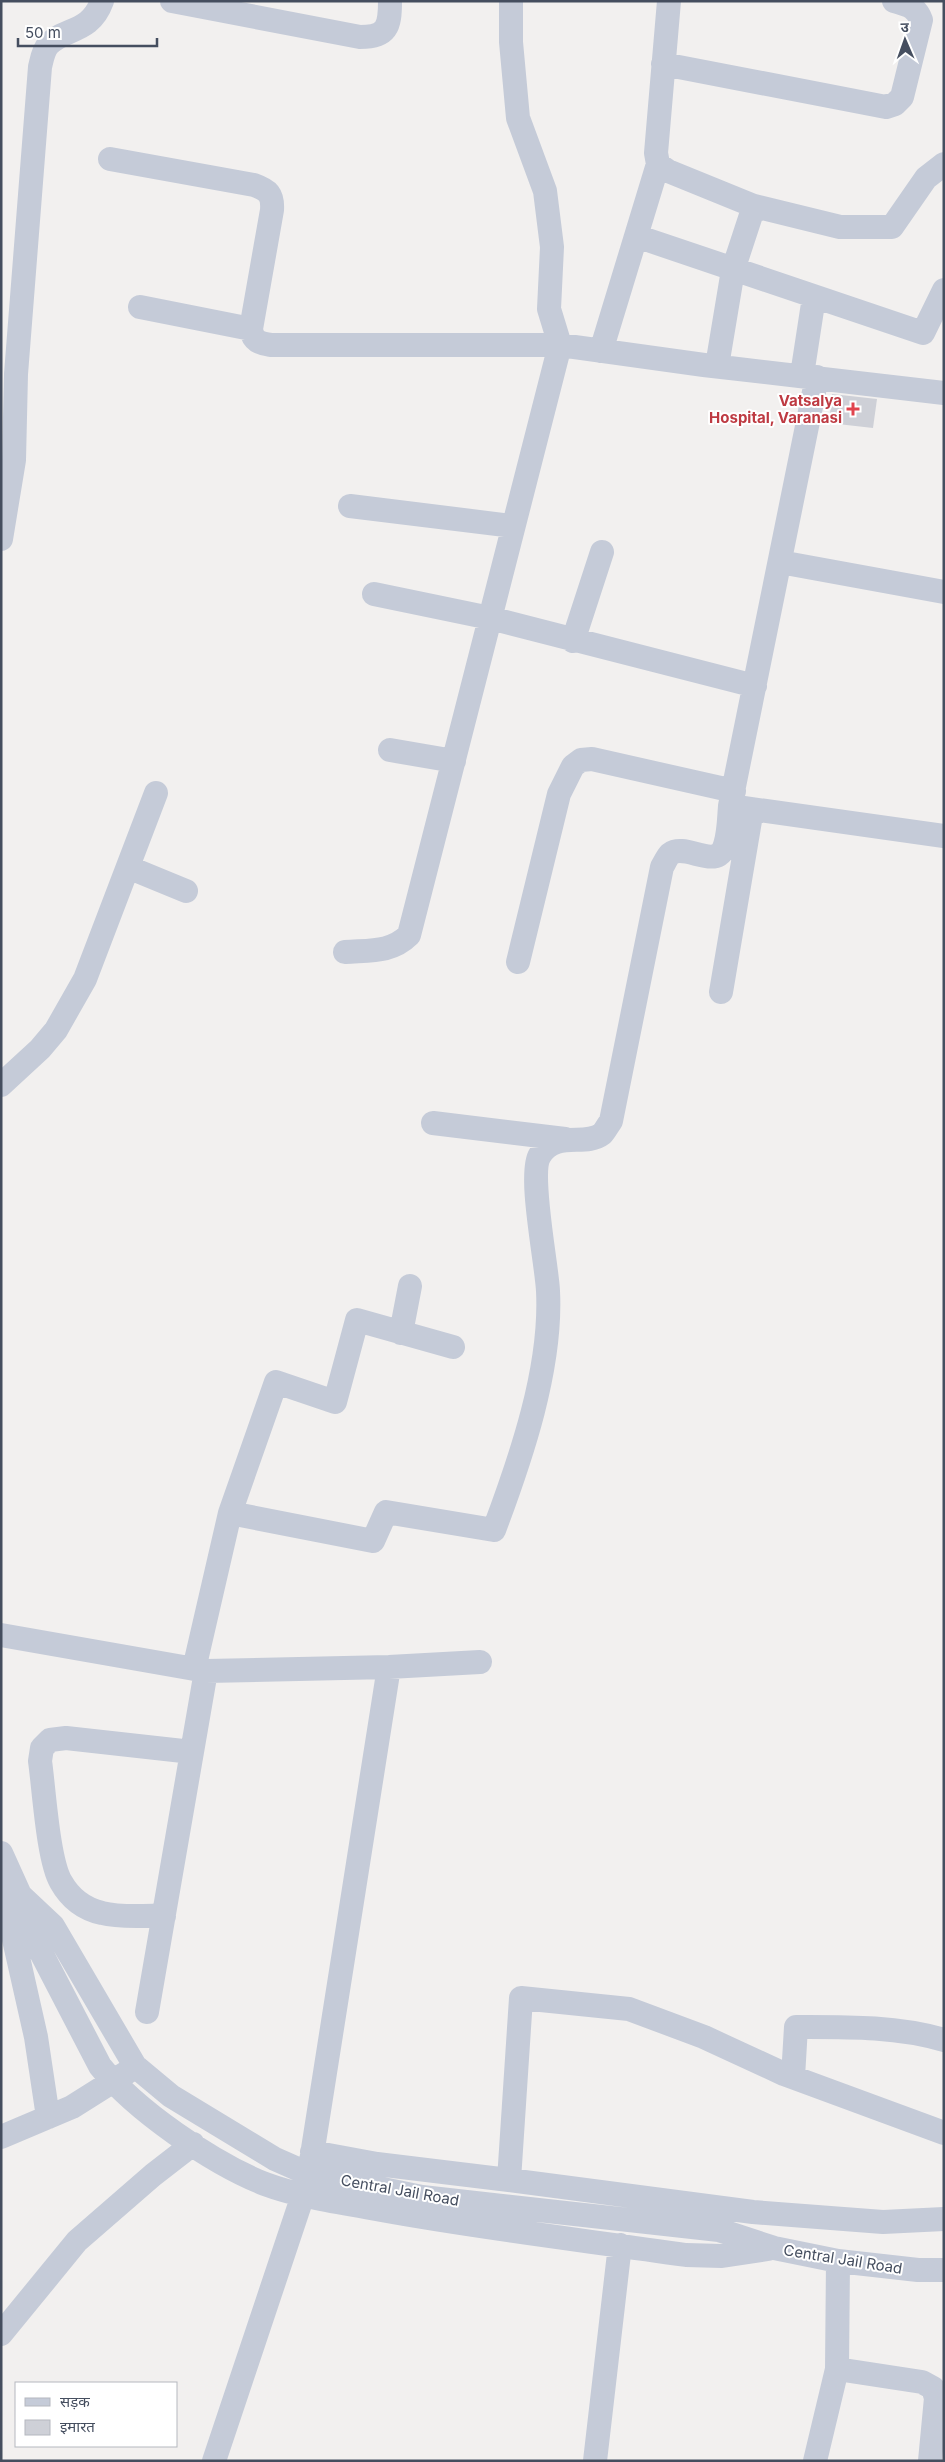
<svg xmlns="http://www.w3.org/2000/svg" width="945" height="2462" font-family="Inter,'Noto Sans Devanagari',sans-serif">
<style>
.building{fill:#ced0d7}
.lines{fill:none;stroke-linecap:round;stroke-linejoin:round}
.minor{stroke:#c5cbd8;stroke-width:24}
.health-dot{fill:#e0444e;stroke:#fff;stroke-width:2}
.labels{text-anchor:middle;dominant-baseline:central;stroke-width:4;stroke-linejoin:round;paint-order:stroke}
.health-label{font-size:15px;font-weight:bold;fill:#be3a42;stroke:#fff;text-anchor:end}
.street-label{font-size:15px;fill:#454e5f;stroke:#fff}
</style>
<rect width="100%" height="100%" fill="#f2f0ef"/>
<path class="building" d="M832,394l45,5 -4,29 -44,-5z"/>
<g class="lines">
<path class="minor" d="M172,1l188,36c27,0 30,-10 30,-36
M669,1l-13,152 2,11 10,7 86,35 86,21h52l34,-49 18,-14
M663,64l223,43 9,-3 7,-7 19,-77c-5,-14 -14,-15 -27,-19
M110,159l144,26c14,5 19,9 18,25l-21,119c2,13 9,14 20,16h289l144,20 240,28
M636,236l287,97 21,-43
M140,307l111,22
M601,351l57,-187
M717,366l16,-96 21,-64
M802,375l12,-78
M350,506l162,20
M1,539l13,-79 2,-86 24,-307c2,-8 3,-16 8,-22 17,-18 42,-11 54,-44
M780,562l164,30
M374,594l116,24 265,68
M573,641l29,-89
M390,750l64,11
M730,806l214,30
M130,868l56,23
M345,952c24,-2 46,1 64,-17l151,-590 -11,-36 3,-62 -7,-56 -27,-73 -7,-76v-41
M518,962l41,-168 14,-28 8,-6 11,-1 142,32
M721,992l31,-183
M1,1085l39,-36 16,-19 29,-51 71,-186
M433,1123l132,16
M401,1333l9,-47
M230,1513l143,28 13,-29 108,18c27,-72 58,-162 54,-239 -1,-26 -20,-118 -8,-136 16,-25 45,-8 62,-21 3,-3 6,-9 9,-13l51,-254c2,-3 5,-10 8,-13 16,-12 47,18 55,-9 4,-12 4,-27 5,-39l87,-429
M1,1635l205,36 183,-4 91,-5
M194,1669l36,-156 46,-131 59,20 22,-82 96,27
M1,1853l19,42 33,31 82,140 36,30 104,63 34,15 113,23 297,33 55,18 64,13 80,9h26
M1,1882l35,155 12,80
M21,1897l12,40 67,129c35,44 112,97 165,118 35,13 74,18 111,25 102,19 207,31 310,46l36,1 46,-7
M164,1916c-20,-1 -43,2 -62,-3 -18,-4 -32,-15 -41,-31 -13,-22 -17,-93 -21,-121l2,-13 8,-8 16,-2 126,14
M147,2012l59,-341
M793,2077l3,-50c49,0 100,-1 148,13
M1,2137l71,-30 54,-34
M312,2152l65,12 132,16 12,-182 108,11 75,28 80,37 160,59
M509,2180l244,32 130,10 61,-3
M1,2334l76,-93 76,-66 40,-31
M837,2369l85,13 11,6 3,10 -6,63
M214,2461l89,-266 6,-21 80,-507
M595,2461l25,-216
M815,2461l22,-92 1,-108"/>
</g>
<path class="health-dot" d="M850.5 401.5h5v5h5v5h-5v5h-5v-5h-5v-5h5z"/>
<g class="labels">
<g class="health-label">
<text x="842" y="400">Vatsalya<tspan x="842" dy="17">Hospital, Varanasi</tspan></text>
</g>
<g class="street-label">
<text transform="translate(400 2190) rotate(10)">Central Jail Road</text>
<text transform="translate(843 2259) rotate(9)">Central Jail Road</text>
</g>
</g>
<rect width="945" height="2462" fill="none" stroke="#454e5f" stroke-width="5"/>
<rect x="15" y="2382" width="162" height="65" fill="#ffffff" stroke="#b5b8bf"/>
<rect x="25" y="2398" width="25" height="8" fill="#c5cbd8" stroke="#b5b8bf"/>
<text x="60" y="2407" font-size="15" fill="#454e5f">सड़क</text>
<rect x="25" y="2420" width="25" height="15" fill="#ced0d7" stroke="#b5b8bf"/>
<text x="60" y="2432" font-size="15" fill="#454e5f">इमारत</text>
<g transform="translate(905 40) rotate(358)" stroke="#ffffff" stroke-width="4" paint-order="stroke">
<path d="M0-4L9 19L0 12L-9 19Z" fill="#454e5f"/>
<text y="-8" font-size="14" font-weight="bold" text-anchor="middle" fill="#454e5f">उ</text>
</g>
<path d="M18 38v8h139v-8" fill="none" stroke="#454e5f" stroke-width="2.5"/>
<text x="25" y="38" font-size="15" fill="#454e5f" stroke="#ffffff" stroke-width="4" paint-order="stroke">50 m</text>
</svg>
